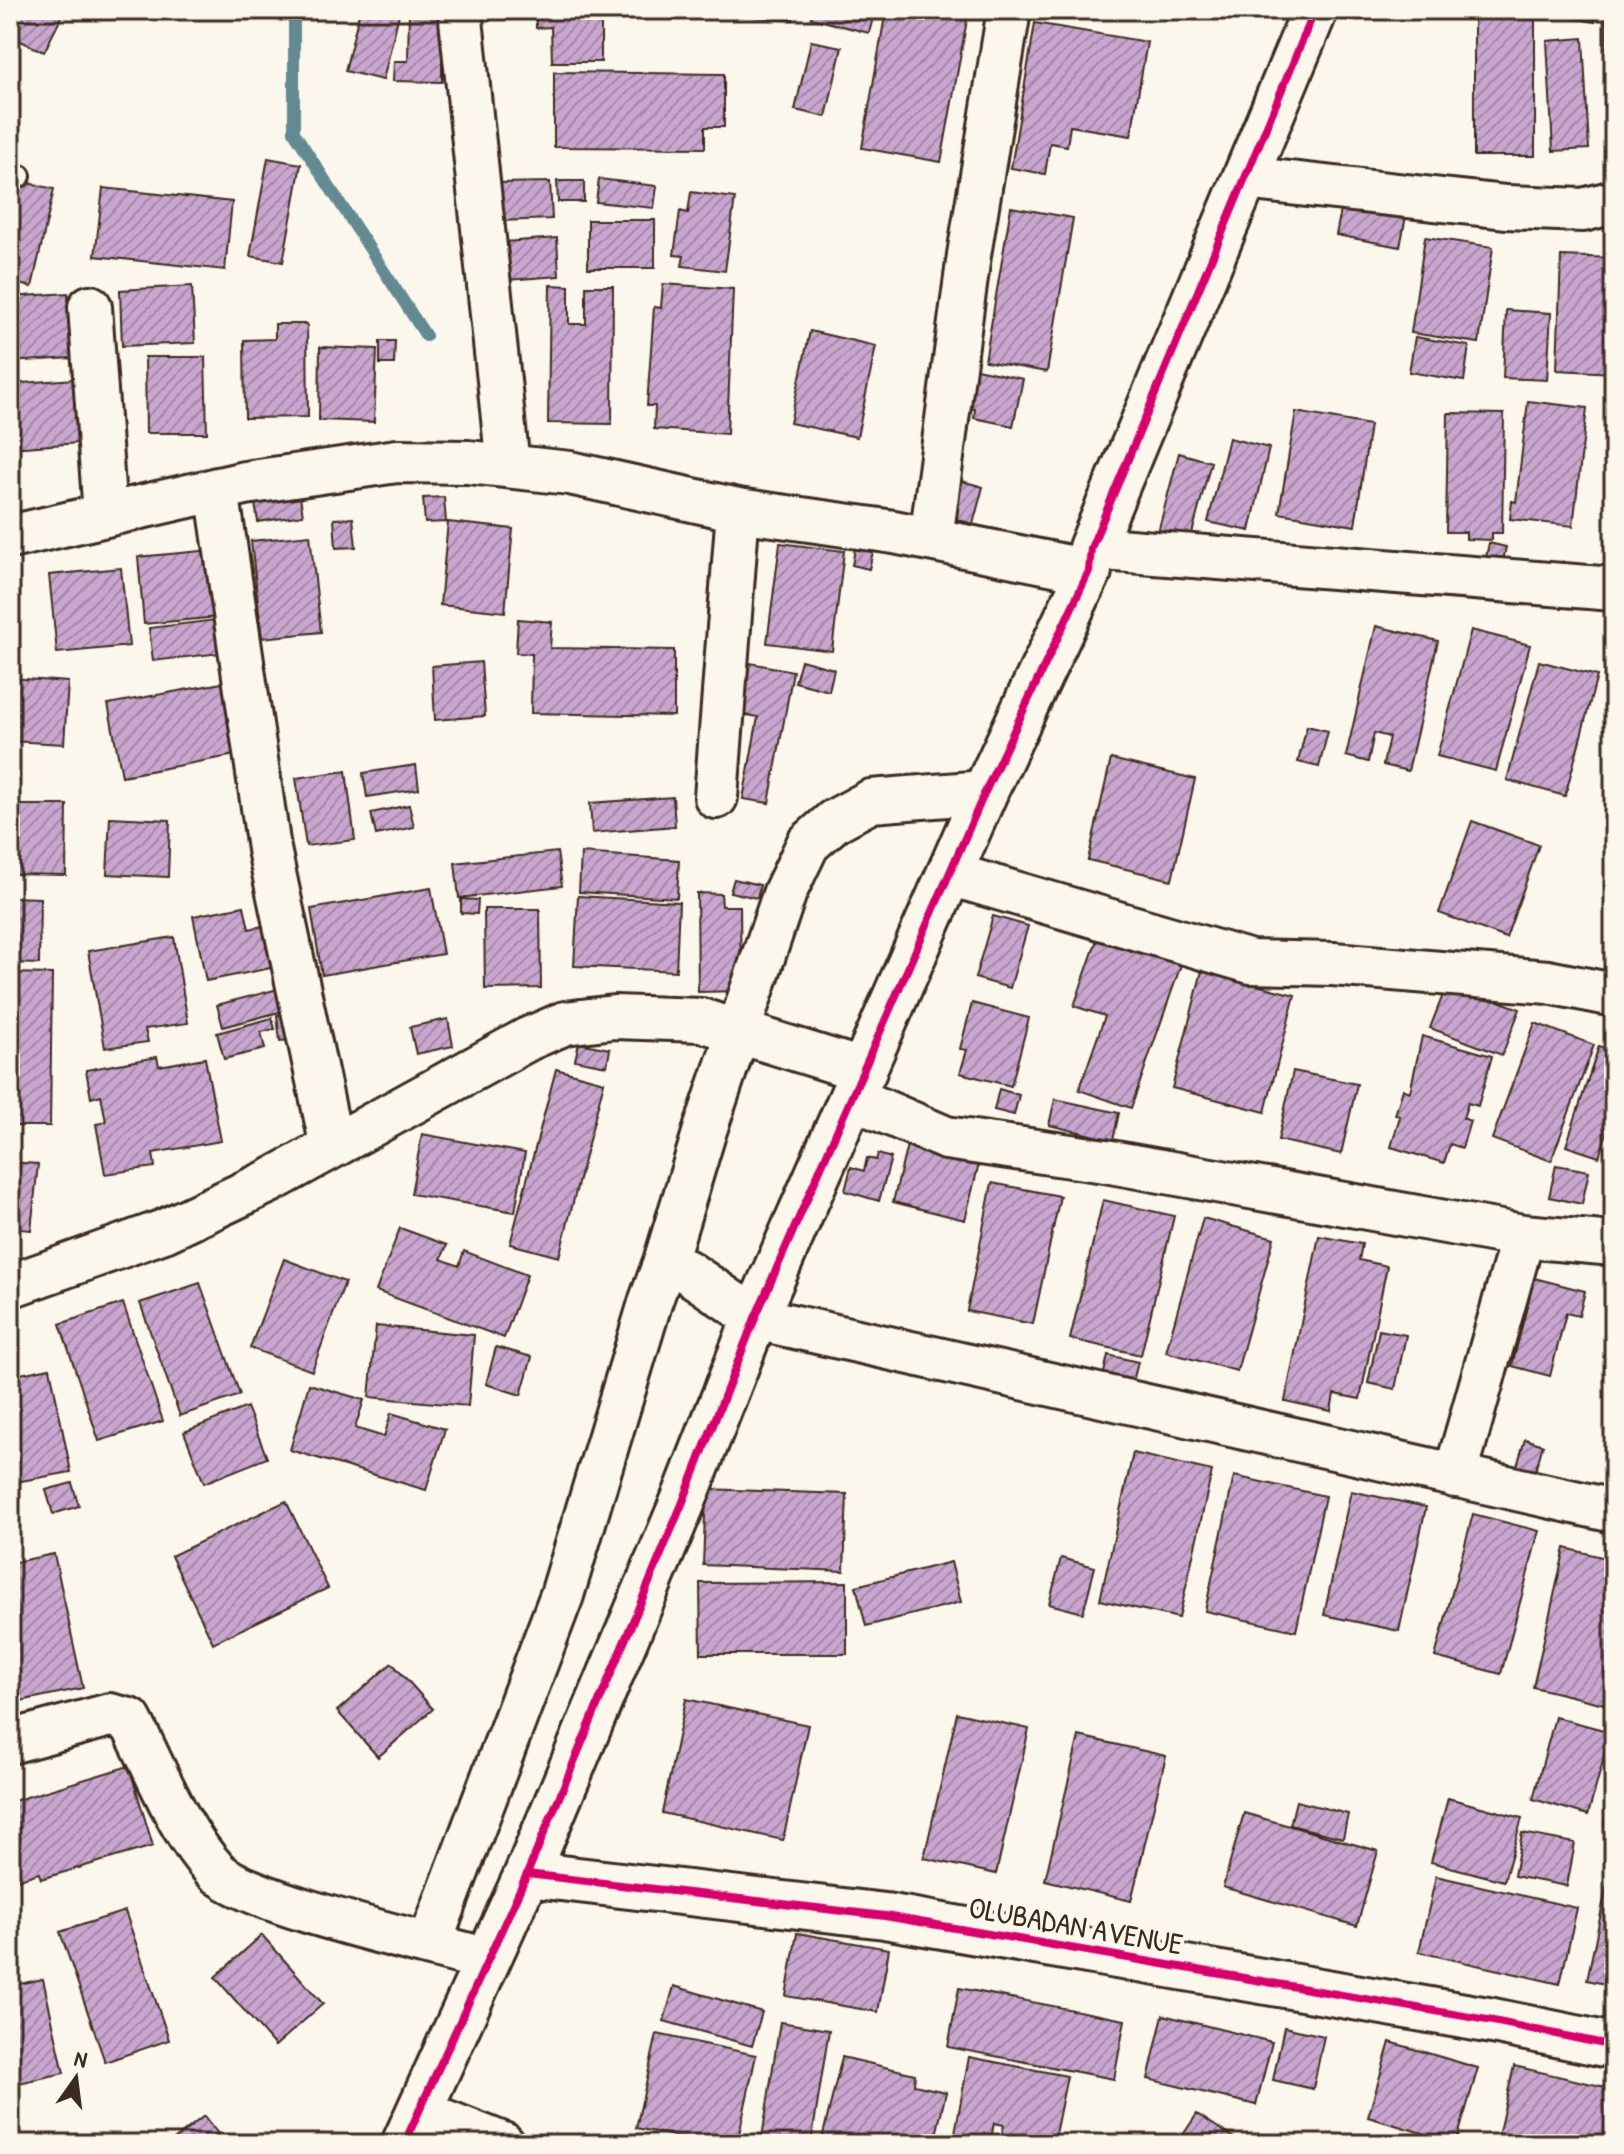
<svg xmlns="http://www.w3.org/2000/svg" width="1624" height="2154" font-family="'Patrick Hand',sans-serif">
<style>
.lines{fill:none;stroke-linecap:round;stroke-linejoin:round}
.stream{stroke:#638991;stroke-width:12}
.building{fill:url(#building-hatch);stroke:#3b2a1e;stroke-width:2}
.service-casing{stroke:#3b2a1e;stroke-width:26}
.minor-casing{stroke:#3b2a1e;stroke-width:48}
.tertiary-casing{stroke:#3b2a1e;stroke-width:50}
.service{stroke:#fbf7ec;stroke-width:20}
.minor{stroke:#fbf7ec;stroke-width:42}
.tertiary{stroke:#fbf7ec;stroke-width:44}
.cycleway-casing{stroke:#fbf7ec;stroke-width:13}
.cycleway{stroke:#d6006c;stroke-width:8}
.labels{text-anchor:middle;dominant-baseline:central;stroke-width:8;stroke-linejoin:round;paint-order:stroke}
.street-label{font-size:30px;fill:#3b2a1e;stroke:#fbf7ec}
</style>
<defs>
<pattern id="building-hatch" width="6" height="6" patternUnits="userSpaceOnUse" patternTransform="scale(2)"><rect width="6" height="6" fill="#c9a6cf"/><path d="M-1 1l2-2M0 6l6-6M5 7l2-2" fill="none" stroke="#a487a7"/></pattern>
</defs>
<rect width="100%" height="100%" fill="#fbf7ec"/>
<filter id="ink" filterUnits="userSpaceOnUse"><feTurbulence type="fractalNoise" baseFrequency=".0125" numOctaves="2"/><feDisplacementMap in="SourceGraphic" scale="16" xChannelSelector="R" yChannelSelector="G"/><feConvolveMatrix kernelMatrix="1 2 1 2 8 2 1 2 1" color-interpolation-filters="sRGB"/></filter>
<g filter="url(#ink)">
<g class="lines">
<path class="stream" d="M294,10v122l132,204"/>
</g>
<path class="building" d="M10,10h55l-21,42 -34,-16z
M360,10h40l-17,70 -38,-9z
M409,10h33v72l-49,-1 1,-20h14z
M536,10h65v52h-49l-1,-35 -15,1z
M661,10h132v10z
M813,10h62l-6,23 -58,-15z
M886,10h26l55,10 -26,142 -79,-14z
M1474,10h61v146h-61z
M1573,10h25l-3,12 -23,-4z
M1606,16h8v74h-8z
M1035,23l112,19 -16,94 -61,-10 -3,20 -17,-3 -5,31 -34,-6z
M1583,38l6,111 -36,2 -6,-110z
M811,41l31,6 -16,70 -31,-7z
M554,72l170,2v53h-19v21l-151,-1z
M1606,137h8v42h-3z
M268,158l33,6 -18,98 -33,-6z
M10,179l44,10 -22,98 -22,-5z
M599,179l58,7 -3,22 -58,-6z
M557,181h27v21h-26z
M550,182l2,37 -52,2 -1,-38z
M103,188l129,14 -7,68 -130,-14z
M691,192l44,6 -10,73 -43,-5 2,-10 -10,-1 6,-44 8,2z
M1342,205l64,11 -6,31 -64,-12z
M1011,207l62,11 -26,154 -62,-11z
M588,220h67v48h-67z
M1425,237l68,10 -14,96 -68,-10z
M557,238l2,38 -52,4 -3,-38z
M1561,256l53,2v115l-57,-3z
M663,284l70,5 -6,145 -73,-5 1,-23h-8l7,-99 7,1z
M550,285l19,1v38h17v-38h27l-1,138 -64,-1z
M192,286l3,57 -73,3 -2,-56z
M68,293l4,65 -62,4v-65z
M1506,310l45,3 -4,67 -44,-2z
M275,324h32l1,93 -63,1 -1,-78 31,-1z
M810,331l66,15 -19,91 -67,-14z
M1415,337l54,9 -5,35 -55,-9z
M380,341h15l-1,23h-14z
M320,347l57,2 -3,73 -55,-2z
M145,357h60l2,76h-61z
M972,368l51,11 -10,47 -39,-8 1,-9 -12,-2z
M74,379l5,64 -69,5v-64z
M1528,401l59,7 -14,118 -63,-7 2,-18 4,1z
M1296,412l74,13 -15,101 -76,-13z
M1448,413l56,1 -2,119h-10v7l-26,-1v-7h-20z
M1229,438l40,10 -19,83 -42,-9z
M1179,453l32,9 -21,79 -32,-9z
M10,461l5,45 -5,1z
M955,479l28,8 -10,37 -28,-8z
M298,485l5,30 -45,7 -5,-31z
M444,497l2,25 -21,1 -2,-25z
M353,518l3,29 -20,1 -2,-29z
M448,522l65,7 -8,83 -65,-7z
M310,535l11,97 -59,6 -11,-97z
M857,539l18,4 -6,26 -17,-4z
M780,543l64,8 -12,100 -65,-8z
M1489,543l17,4 -6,27 -17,-3z
M212,550l6,67 -74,7 -6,-67z
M121,568l8,78 -72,7 -8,-78z
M518,619l34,3 -2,26 124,2v66l-143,-3 1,-59 -16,-1z
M216,620l5,33 -68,8 -4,-33z
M1376,626l62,15 -30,130 -25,-6 6,-28 -15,-4 -6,29 -22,-6z
M1471,630l59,15 -34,126 -59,-15z
M801,660l33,9 -5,22 -34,-9z
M1539,661l58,15 -32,120 -58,-16z
M481,662l4,54 -50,4 -3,-54z
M750,663l43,8 -24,132 -26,-4 15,-82 -17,-3z
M10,678l58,4 -4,62 -54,-3z
M222,683l14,72 -114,21 -14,-72z
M1307,726l21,5 -9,36 -21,-5z
M1111,759l84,20 -23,101 -84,-20z
M416,765l3,24 -52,8 -4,-24z
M346,771l9,69 -49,6 -10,-68z
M673,797l2,29 -83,7 -2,-30z
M10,805h57l-1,70 -56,-1z
M409,805l5,22 -38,8 -5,-22z
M110,817l60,3 -2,57 -61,-3z
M1472,821l67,24 -33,93 -67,-25z
M557,852l5,34 -103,12 -4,-35z
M581,853l98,7 -2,38 -98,-6z
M734,879l26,6 -3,13 -27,-6z
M431,888l12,66 -121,21 -11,-66z
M697,893l24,1 1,12h18l1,85 -43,1z
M578,896l101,6 -3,69 -102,-5z
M10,897l30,1 -1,66 -29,-1z
M461,899l17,1 -1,14 -16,-1z
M244,906l5,23 14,-3 8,42 -65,13 -13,-65z
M484,909h56l1,79 -56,1z
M993,916l35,10 -18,62 -35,-10z
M1101,928l83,28 -53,152 -52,-18 26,-74 -31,-10z
M174,937l14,86 -43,6 3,13 -43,6 -17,-97z
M1202,971l93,24 -30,117 -93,-24z
M10,973l42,1 -2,152h-40z
M1448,982l72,27 -18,46 -72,-27z
M282,988l5,22 -64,17 -6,-22z
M972,1003l57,15 -18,68 -51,-13 7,-23 -7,-1z
M297,1012l3,27 -20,2 -3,-26z
M272,1018l3,11 -14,3 4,17 -41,10 -7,-26z
M448,1019l5,27 -37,8 -6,-27z
M1535,1023l59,22 -43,116 -59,-22z
M1422,1036l70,20 -14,50 -10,-3 -5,15 7,3 -8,27 -12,-4 -6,19 -53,-16 9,-31 -5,-1 8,-26 7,3z
M579,1043l31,6 -3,17 -32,-6z
M1599,1046l15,5v60l-15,46 -33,-11z
M157,1057l2,9 46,-8 16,83 -68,12 2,14 -50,7 -9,-50 10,-2 -5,-27 -10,3 -5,-28z
M556,1069l48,13 -45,175 -49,-13z
M1293,1071l64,13 -16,70 -63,-14z
M999,1089l20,6 -5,20 -20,-5z
M1055,1099l64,14 -6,27 -64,-15z
M422,1134l103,19 -10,59 -104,-18z
M908,1141l72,18 -15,61 -72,-18z
M878,1154l13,4 -12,43 -34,-10 6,-24 13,4 3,-13 9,2z
M10,1162l28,2 -7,66 -21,-2z
M1556,1165l33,6 -7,33 -33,-7z
M992,1183l68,13 -27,128 -66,-13z
M1103,1200l71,16 -33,139 -71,-16z
M1203,1218l71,20 -37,133 -71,-19z
M400,1228l47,17 -6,14 18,7 5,-15 63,24 -23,63 -128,-47z
M1319,1236l43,8 -3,16 28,6 -27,133 -26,-5 -3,17 -46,-10z
M284,1259l61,23 -33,89 -62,-23z
M1534,1278l51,13 -6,25 -13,-3 -16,63 -38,-10z
M200,1283l40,112 -60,21 -40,-113z
M123,1303l40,118 -64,20 -39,-117z
M376,1326l98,9 -6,71 -99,-9z
M1379,1330l27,5 -11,54 -27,-6z
M496,1347l36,10 -11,38 -35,-11z
M1108,1355l30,7 -9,36 -29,-7z
M50,1368l21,104 -61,11v-107z
M309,1384l55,16 -9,28 29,9 7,-24 54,16 -19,61 -136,-40z
M247,1407l20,51 -63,25 -20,-51z
M1525,1439l18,6 -8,27 -18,-6z
M1133,1453l79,18 -33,147 -79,-18z
M1234,1476l91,20 -29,135 -91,-20z
M72,1483l7,23 -26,8 -7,-24z
M706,1489l141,5 -3,77 -141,-6z
M1351,1491l75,16 -27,124 -75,-16z
M286,1501l42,87 -115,55 -42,-87z
M1473,1514l66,17 -38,143 -66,-17z
M1565,1548l49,12v99l-10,45 -71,-17z
M54,1554l29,134 -72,15 -1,-140z
M1061,1558l34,9 -12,46 -34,-9z
M951,1562l10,40 -95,24 -10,-40z
M847,1582v72h-146l-1,-71z
M392,1663l41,46 -55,48 -41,-46z
M686,1699l122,26 -25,115 -121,-27z
M957,1713l72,16 -33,145 -72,-16z
M1555,1717l56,15 -23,83 -55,-16z
M1079,1736l87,20 -35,145 -86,-21z
M129,1766l24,80 -112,33 -2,-6 -26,8 -3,-12v-67z
M1614,1769v58l-10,-2z
M1448,1798l74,20 -18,63 -73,-19z
M1296,1801l52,13 -5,24 -53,-13z
M1244,1813l134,38 -21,75 -134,-39z
M1522,1833l53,10 -8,43 -53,-10z
M1614,1851v135l-27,-6z
M1436,1876l141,32 -17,76 -141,-32z
M125,1911l44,129 -64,22 -45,-130z
M797,1933l92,16 -11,63 -92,-16z
M262,1935l61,69 -48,42 -60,-69z
M43,1979l21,94 -54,12v-99z
M674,1986l88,26 -10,34 -88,-25z
M959,1988l166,32 -11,59 -166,-32z
M1163,2015l109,27 -16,63 -108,-26z
M780,2022l49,8 -18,114h-50z
M1284,2027l40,9 -11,53 -40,-9z
M657,2034l99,21 -19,89h-25l-76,-16z
M1390,2042l88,26 -22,75 -88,-26z
M842,2057l73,17 -1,11 32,7 -12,52 -113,-1z
M969,2057l98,19 -14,68h-53l4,-19 -10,-2 -4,21h-37z
M1514,2066l100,23v55h-81l-35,-8z
M1197,2114l46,30h-66z
M204,2116l22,28h-57z"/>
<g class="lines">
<defs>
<path id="service" d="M10,173l10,3"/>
<path id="minor" d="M460,10l48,456
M1244,178l262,29 77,3 31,-8
M90,307l15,208
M217,489l52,360 63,298
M10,537l235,-54 152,-22 71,1 102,11 168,37 156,22 195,39
M931,539l38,-284 40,-245
M1091,548l523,41
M985,792l-114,9 -37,20 -26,23 -23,48 -80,238 -40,132 21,9 69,47 859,193
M716,797l22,-287
M950,874l301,88 82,2 215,18 66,13
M853,1098l93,40 159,23 418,75 91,8
M10,1286l154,-55 106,-50 258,-142 37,-16 49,-6 87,3 164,51
M1455,1476l68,-240
M10,1742l100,-27 20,5c26,49 47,109 85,150 31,33 220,75 273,90
M430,1943l132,-348 89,-295 14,-38
M419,2111l84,33"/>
<path id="tertiary" d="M527,1874l358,42 608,105 121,25
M404,2144l123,-270 155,-370 73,-186 230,-526 104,-221 2,-23 224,-538"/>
</defs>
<use href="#service" class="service-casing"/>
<use href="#minor" class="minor-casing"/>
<use href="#tertiary" class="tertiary-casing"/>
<use href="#service" class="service"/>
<use href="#minor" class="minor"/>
<use href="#tertiary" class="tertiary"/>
<defs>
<path id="cycleway" d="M527,1874l358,42 608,105 121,25
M404,2144l123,-270 155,-370 73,-186 230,-526 104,-221 2,-23 224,-538"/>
</defs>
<use href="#cycleway" class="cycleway-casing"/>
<use href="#cycleway" class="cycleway"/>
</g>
</g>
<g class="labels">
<g class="street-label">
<text transform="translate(1076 1925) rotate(10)">OLUBADAN AVENUE</text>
</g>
</g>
<rect width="1624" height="2154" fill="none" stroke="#fbf7ec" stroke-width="40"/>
<rect x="20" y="20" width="1584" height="2114" fill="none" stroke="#3b2a1e" stroke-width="3" filter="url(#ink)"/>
<g transform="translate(76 2078) rotate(14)" stroke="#fbf7ec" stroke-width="6" paint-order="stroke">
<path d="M0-6L14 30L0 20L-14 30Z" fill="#3b2a1e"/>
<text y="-12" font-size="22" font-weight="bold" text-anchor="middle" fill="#3b2a1e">N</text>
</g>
</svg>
